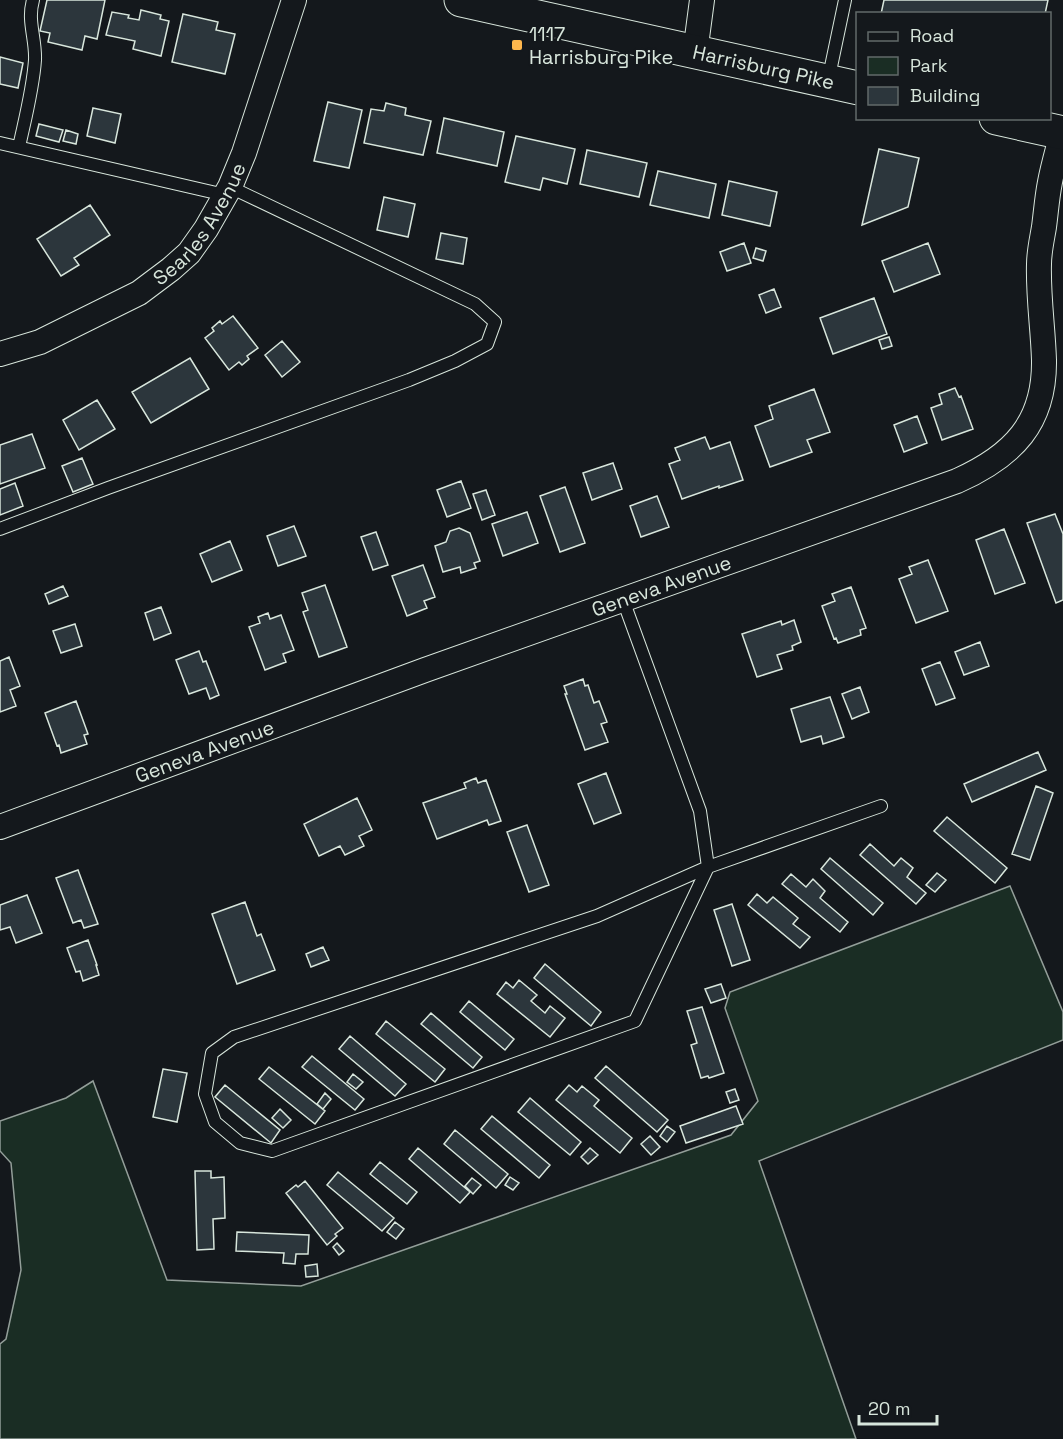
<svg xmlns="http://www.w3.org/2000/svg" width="1063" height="1439" font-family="'Space Grotesk',sans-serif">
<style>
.green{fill:#1a2d24;stroke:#939e99;stroke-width:1.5}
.building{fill:#2c363c;stroke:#d8e6dc;stroke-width:1.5}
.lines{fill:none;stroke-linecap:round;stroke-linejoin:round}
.service-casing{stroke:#d8e6dc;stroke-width:14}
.minor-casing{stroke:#d8e6dc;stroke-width:26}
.primary-casing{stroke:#d8e6dc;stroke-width:35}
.service{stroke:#14181c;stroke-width:12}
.minor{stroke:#14181c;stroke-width:24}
.primary{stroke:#14181c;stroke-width:33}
.poi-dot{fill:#ffb74d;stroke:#14181c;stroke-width:2}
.labels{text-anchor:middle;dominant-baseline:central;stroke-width:4.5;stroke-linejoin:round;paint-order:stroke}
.poi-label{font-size:20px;fill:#d8e6dc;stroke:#14181c;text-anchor:start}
.street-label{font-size:20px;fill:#d8e6dc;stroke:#14181c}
</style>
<rect width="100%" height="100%" fill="#14181c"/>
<path class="green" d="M1010,886l53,126v28l-304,121 97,278h-856v-95l6,-5 15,-69 -10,-107 -11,-12v-30l66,-23 27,-17 74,199 134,6 430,-151 27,-34 -33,-93 5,-16z"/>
<path class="building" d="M47,0h58l-8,39 -12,-3 -3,14 -34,-8 2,-9 -10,-2z
M884,0h164l-3,14h-164z
M141,10l20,5 -1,4 9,2 -8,35 -28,-7 2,-8 -29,-6 6,-23 17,3 -1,3 11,2z
M183,14l35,8 -2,8 19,4 -10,40 -53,-12z
M0,57l23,6 -5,25 -18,-4z
M328,102l34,8 -13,58 -35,-7z
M386,103l20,5 -1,7 26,6 -8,34 -59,-12 7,-34 13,2z
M93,108l28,6 -6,29 -28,-7z
M444,118l60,14 -7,34 -60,-13z
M39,124l24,6 -4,12 -23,-6z
M66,130l12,4 -2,10 -13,-3z
M516,136l59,13 -8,35 -24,-6 -3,12 -35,-8z
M879,149l40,9 -11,49 -46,18z
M587,150l60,13 -8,34 -59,-13z
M658,171l58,13 -7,34 -59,-13z
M729,181l48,11 -7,34 -48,-11z
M384,197l31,7 -7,33 -31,-7z
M90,205l20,30 -36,23 5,7 -18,11 -24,-37z
M441,233l26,5 -4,26 -27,-5z
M744,243l7,20 -24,8 -7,-19z
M928,243l12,31 -46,18 -12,-31z
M756,248l10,3 -3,10 -10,-3z
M774,289l7,18 -15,6 -7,-18z
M874,298l13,36 -54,20 -13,-36z
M233,316l25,32 -11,8 2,3 -7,6 -3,-3 -10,8 -24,-32 9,-7 -2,-3 8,-7 2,3z
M889,337l3,9 -10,3 -3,-9z
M282,341l18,21 -18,15 -17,-22z
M190,358l19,31 -58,34 -19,-31z
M955,388l4,9 2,-1 12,33 -31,11 -11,-32 11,-4 -3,-10z
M814,389l16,43 -23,8 5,12 -42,15 -15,-41 18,-7 -4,-13z
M97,400l18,29 -36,21 -16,-30z
M917,416l10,27 -23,9 -10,-27z
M32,434l13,34 -45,16v-39z
M705,437l5,12 20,-7 13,38 -24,8v-2l-37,13 -13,-35 11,-4 -5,-12z
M82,458l11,26 -20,8 -11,-26z
M613,463l9,26 -30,11 -9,-27z
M461,481l10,27 -24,9 -10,-27z
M15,483l8,23 -23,9v-26z
M565,487l20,56 -25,9 -20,-56z
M486,490l9,25 -13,5 -9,-26z
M657,496l12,31 -28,10 -11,-31z
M527,512l11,31 -35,13 -11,-32z
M1055,514l8,20v66l-7,3 -29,-80z
M294,526l12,30 -28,10 -11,-30z
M459,528l11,5 10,28 -6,2 2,5 -15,5 -1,-6 -17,5 -8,-26 11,-4 4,-11z
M1004,529l21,54 -30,11 -19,-54z
M376,532l12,33 -15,5 -12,-33z
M230,541l12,29 -30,12 -12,-28z
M928,560l20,51 -32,12 -17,-44 13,-5 -3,-7z
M423,565l12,32 -11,4 3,7 -20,8 -15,-40z
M325,585l22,62 -28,10 -16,-45 5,-2 -6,-17z
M63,586l5,10 -19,8 -4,-10z
M851,587l15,41 -6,2 1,5 -23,8 -2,-5 -2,1 -12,-33 13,-5 -3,-7z
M161,607l10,26 -17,7 -9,-27z
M268,613l2,6 11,-4 13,35 -11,4 3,8 -21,8 -16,-43 11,-4 -2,-6z
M794,620l7,22 -9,4 1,4 -16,5 5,14 -25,8 -15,-43 39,-13 1,4z
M75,624l7,22 -21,7 -8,-22z
M980,642l9,24 -25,9 -9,-23z
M199,651l4,11 3,-1 13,34 -9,4 -4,-11 -17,6 -13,-34z
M9,657l11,29 -10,4 6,16 -16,6v-51z
M940,662l15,36 -19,7 -14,-36z
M583,679l2,7 3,-1 6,18 5,-2 8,21 -6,2 7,18 -23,8 -20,-56h2l-3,-8z
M860,687l9,25 -17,7 -10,-25z
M830,697l14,40 -21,7 -2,-8 -20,6 -10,-33z
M76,701l12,33 -4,1 3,9 -26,9 -2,-8 -2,1 -12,-33z
M1038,752l8,18 -74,32 -8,-18z
M606,773l15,40 -27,11 -16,-40z
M476,778l2,5 8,-3 15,41 -12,4 -2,-5 -50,19 -14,-36 43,-15 -2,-5z
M1036,786l17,7 -23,67 -18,-6z
M357,798l15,32 -13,6 5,10 -19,9 -5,-9 -21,10 -15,-32z
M947,817l60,51 -12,15 -61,-52z
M527,825l22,60 -20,7 -22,-60z
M870,844l24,22 7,-8 12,10 -6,9 19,16 -10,11 -56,-49z
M830,858l53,45 -10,12 -52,-46z
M78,870l20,54 -14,4 -3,-8 -8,3 -17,-45z
M937,873l9,7 -11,12 -9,-7z
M791,874l15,13 7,-8 12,12 -5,7 28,24 -8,10 -58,-48z
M757,894l10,9 6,-6 25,21 -5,6 17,13 -10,11 -52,-43z
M27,895l15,38 -26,10 -6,-16 -10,3v-25z
M245,902l12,34 4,-2 14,36 -38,14 -25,-70z
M732,904l18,56 -18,6 -18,-56z
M88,940l9,25h-1l3,10 -16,6 -3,-10 -4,1 -9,-24z
M323,947l6,13 -18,7 -5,-13z
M545,964l56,48 -10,14 -57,-48z
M519,980l18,15 -6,6 14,12 5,-7 15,12 -15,19 -53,-43 9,-12 7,6z
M721,984l5,14 -15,5 -6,-14z
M469,1001l45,38 -9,11 -45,-38z
M702,1007l22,66 -15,5 -1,-2 -7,2 -10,-33 6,-2 -10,-32z
M431,1013l51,44 -9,11 -52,-44z
M386,1021l59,48 -10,13 -59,-48z
M350,1036l56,48 -11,12 -56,-47z
M312,1056l52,43 -9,11 -53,-43z
M606,1066l62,54 -11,12 -62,-54z
M269,1067l56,44 -10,13 -56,-45z
M163,1069l24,4 -10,49 -24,-5z
M353,1074l10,8 -7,7 -9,-7z
M225,1085l55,45 -9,13 -56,-46z
M569,1085l8,7 5,-6 17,14 -5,6 38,32 -12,15 -64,-53z
M735,1089l4,11 -9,3 -4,-11z
M325,1093l6,6 -8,10 -6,-5z
M530,1098l51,44 -11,13 -52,-43z
M736,1106l7,18 -57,19 -6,-17z
M280,1109l11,11 -8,8 -11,-10z
M492,1116l58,49 -11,13 -58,-49z
M667,1126l8,6 -8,10 -7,-6z
M455,1130l53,44 -12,14 -52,-44z
M650,1136l10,11 -9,8 -10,-11z
M418,1148l52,44 -10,11 -51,-44z
M590,1148l8,7 -10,9 -7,-7z
M380,1162l37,30 -10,12 -37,-30z
M195,1171h16v7l13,-1 1,41 -12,1 1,30 -17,1z
M338,1172l56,46 -12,13 -55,-46z
M510,1177l9,6 -6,7 -8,-5z
M472,1178l9,7 -8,9 -8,-8z
M305,1181l38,47 -8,6 2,2 -10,9 -41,-52 10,-8 2,2z
M395,1222l9,7 -8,10 -9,-7z
M237,1232l72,3 -1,19h-12l-1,10 -12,-1 1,-10 -48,-2z
M337,1243l7,8 -5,4 -6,-8z
M317,1264l1,12 -12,1 -1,-11z"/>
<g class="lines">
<defs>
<path id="service" d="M828,81l17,-81
M0,143l225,52
M19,147c6,-28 14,-58 16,-87 1,-21 -8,-39 -2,-60
M0,529l108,-41 301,-108 46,-19 32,-17 8,-22 -20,-18 -245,-117
M623,600l77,211 8,56 -73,154 -363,130 -32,-8 -25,-21 -10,-28 7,-41 22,-16 363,-121 111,-49 173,-61"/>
<g id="minor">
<path d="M695,53l7,-53"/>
<path id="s1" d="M0,354l40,-12 99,-49 32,-24 18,-16 17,-24 24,-42 14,-34 50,-153"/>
<path id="s2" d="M0,827l425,-157 532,-189c56,-25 88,-58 87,-121 -1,-32 -6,-64 -5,-96 0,-12 3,-25 5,-37 2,-15 3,-30 6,-45 3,-16 8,-33 12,-49"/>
</g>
<g id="primary">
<path id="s3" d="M461,0l397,88"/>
<path d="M996,118l67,15"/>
</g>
</defs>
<use href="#service" class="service-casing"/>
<use href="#minor" class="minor-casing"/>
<use href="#primary" class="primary-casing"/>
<use href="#service" class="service"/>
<use href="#minor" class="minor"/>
<use href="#primary" class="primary"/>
</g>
<rect class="poi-dot" x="511" y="39" width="12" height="12" rx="3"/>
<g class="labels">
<g class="poi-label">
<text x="529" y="34">1117<tspan x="529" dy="23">Harrisburg Pike</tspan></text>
</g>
<g class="street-label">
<text stroke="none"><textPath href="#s3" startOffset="310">Harrisburg Pike</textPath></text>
<text stroke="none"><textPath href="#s1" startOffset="246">Searles Avenue</textPath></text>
<text stroke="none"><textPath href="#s2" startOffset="704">Geneva Avenue</textPath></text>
<text stroke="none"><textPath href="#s2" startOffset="218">Geneva Avenue</textPath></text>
</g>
</g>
<rect x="856" y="12" width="195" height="108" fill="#14181c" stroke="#626a69" stroke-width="1.5"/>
<rect x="868" y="32" width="30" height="9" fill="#14181c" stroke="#626a69" stroke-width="1.5"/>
<text x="910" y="42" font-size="18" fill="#d8e6dc">Road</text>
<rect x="868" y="57" width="30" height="18" fill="#1a2d24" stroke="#626a69" stroke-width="1.5"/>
<text x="910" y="72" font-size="18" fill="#d8e6dc">Park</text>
<rect x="868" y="87" width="30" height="18" fill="#2c363c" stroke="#626a69" stroke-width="1.5"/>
<text x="910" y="102" font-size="18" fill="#d8e6dc">Building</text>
<path d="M859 1415v9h78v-9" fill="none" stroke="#d8e6dc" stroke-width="3"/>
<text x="868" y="1415" font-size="18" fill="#d8e6dc" stroke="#14181c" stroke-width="4.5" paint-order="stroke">20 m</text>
</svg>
